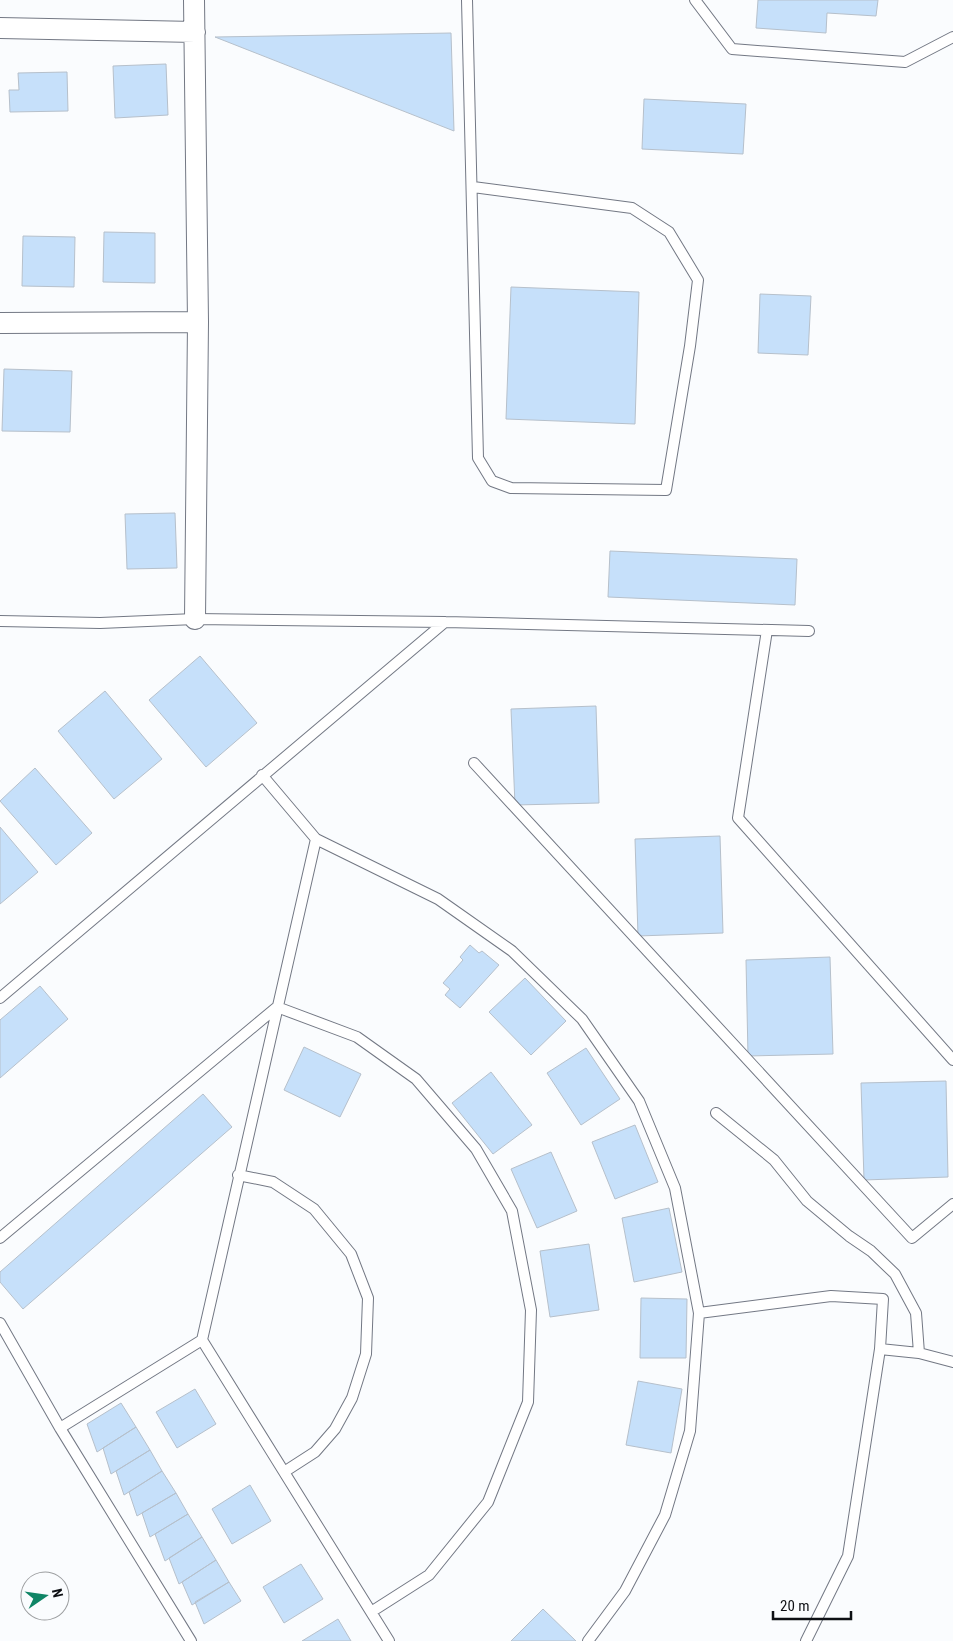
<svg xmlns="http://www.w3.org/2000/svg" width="953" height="1641" font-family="'Roboto Condensed',sans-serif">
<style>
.building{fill:#c6e0fa;stroke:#b6c0cb}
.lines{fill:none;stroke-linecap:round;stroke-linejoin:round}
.lane-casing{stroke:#737884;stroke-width:12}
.street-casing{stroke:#737884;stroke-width:22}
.lane{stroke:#fff;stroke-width:10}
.street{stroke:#fff;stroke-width:20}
</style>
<rect width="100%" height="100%" fill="#fafcfe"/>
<path class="building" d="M758,0h120l-2,16 -49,-3 -1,20 -70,-5z
M451,33l3,98 -239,-94z
M166,64l2,51 -53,3 -2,-52z
M67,72l1,39 -58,1 -1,-22h10l-1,-17z
M644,99l102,5 -3,50 -101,-5z
M104,232l51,1v50l-52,-1z
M23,236l52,1 -1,50 -52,-1z
M511,287l128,5 -4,132 -129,-5z
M760,294l51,2 -3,59 -50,-2z
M4,369l68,2 -2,61 -68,-1z
M175,513l2,55 -50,1 -2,-55z
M610,551l187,8 -2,46 -187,-8z
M200,656l57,67 -51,44 -57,-67z
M105,691l57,68 -48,40 -56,-68z
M596,706l3,97 -84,2 -4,-96z
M35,768l57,65 -36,32 -56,-64z
M0,827l38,45 -38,32z
M720,836l3,97 -85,3 -3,-97z
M470,945l9,8 3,-2 17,14 -39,43 -15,-13 5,-6 -7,-6 20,-23 -3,-3z
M830,957l3,97 -85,2 -2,-96z
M525,978l41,43 -35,34 -42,-43z
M40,986l28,33 -68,59v-58z
M304,1047l57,27 -21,43 -56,-27z
M586,1048l34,51 -39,26 -34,-52z
M491,1072l41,53 -39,29 -41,-51z
M946,1081l2,96 -84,3 -3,-97z
M203,1094l29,33 -209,182 -23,-27v-10z
M635,1125l23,57 -43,17 -23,-57z
M551,1152l26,59 -40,17 -26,-59z
M669,1208l13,64 -48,10 -12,-64z
M589,1244l10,66 -49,7 -10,-66z
M641,1298l46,1 -1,59h-46z
M638,1381l44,8 -11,64 -45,-8z
M195,1389l21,35 -39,24 -21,-36z
M121,1403l15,24 -39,25 -10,-28z
M136,1427l14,23 -39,24 -8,-26z
M150,1450l12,21 -38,24 -8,-24z
M162,1471l14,22 -39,23 -8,-24z
M250,1485l21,36 -39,23 -20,-35z
M176,1493l12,21 -38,23 -8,-24z
M188,1514l14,23 -37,24 -10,-27z
M202,1537l14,23 -37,24 -10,-26z
M216,1560l13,22 -37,23 -10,-23z
M301,1564l22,35 -39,24 -21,-36z
M229,1582l12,19 -37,23 -9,-22z
M543,1609l33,32h-65z
M338,1619l13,22h-49z"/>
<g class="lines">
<defs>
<path id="lane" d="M467,0l11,458 14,23 19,7 155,2 24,-144 8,-66 -29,-48 -37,-24 -159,-21
M695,0l37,49 173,13 48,-25
M0,621l100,2 95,-4 250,3 364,9
M767,630l-29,188 215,242
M474,763l438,475 41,-34
M262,775l54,64 -114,501 187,301
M316,839l122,60 74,52 70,68 57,82 36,87 24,125 -9,118 -25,84 -40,76 -37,50
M0,998l445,-376
M716,1113l58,47 33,41 42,35 22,15 24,23 21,39 3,40
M238,1175l35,7 41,27 37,45 17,44 -2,56 -14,44 -17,31 -20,23 -31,20
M0,1238l277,-231 80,30 59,42 60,70 36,62 19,99 -3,92 -40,100 -59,73 -58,37
M699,1313l132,-17 52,3 -3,50 -32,207 -42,85
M0,1323l60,105 131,213
M880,1349l39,4 34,9
M60,1428l142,-88"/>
<path id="street" d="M194,0l4,322 -3,297
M0,28l195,4
M0,323l198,-1"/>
</defs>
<use href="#lane" class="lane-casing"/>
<use href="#street" class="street-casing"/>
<use href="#lane" class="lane"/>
<use href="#street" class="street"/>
</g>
<g transform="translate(45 1596) rotate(77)"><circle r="24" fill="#fafcfe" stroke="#9c9ea0"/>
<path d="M0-4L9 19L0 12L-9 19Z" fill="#0f8566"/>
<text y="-8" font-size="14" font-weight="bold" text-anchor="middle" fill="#0e1014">N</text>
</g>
<path d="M773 1611v8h78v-8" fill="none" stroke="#0e1014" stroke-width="2.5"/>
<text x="780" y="1611" font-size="15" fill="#0e1014" stroke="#fafcfe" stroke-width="4" paint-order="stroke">20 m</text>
</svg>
